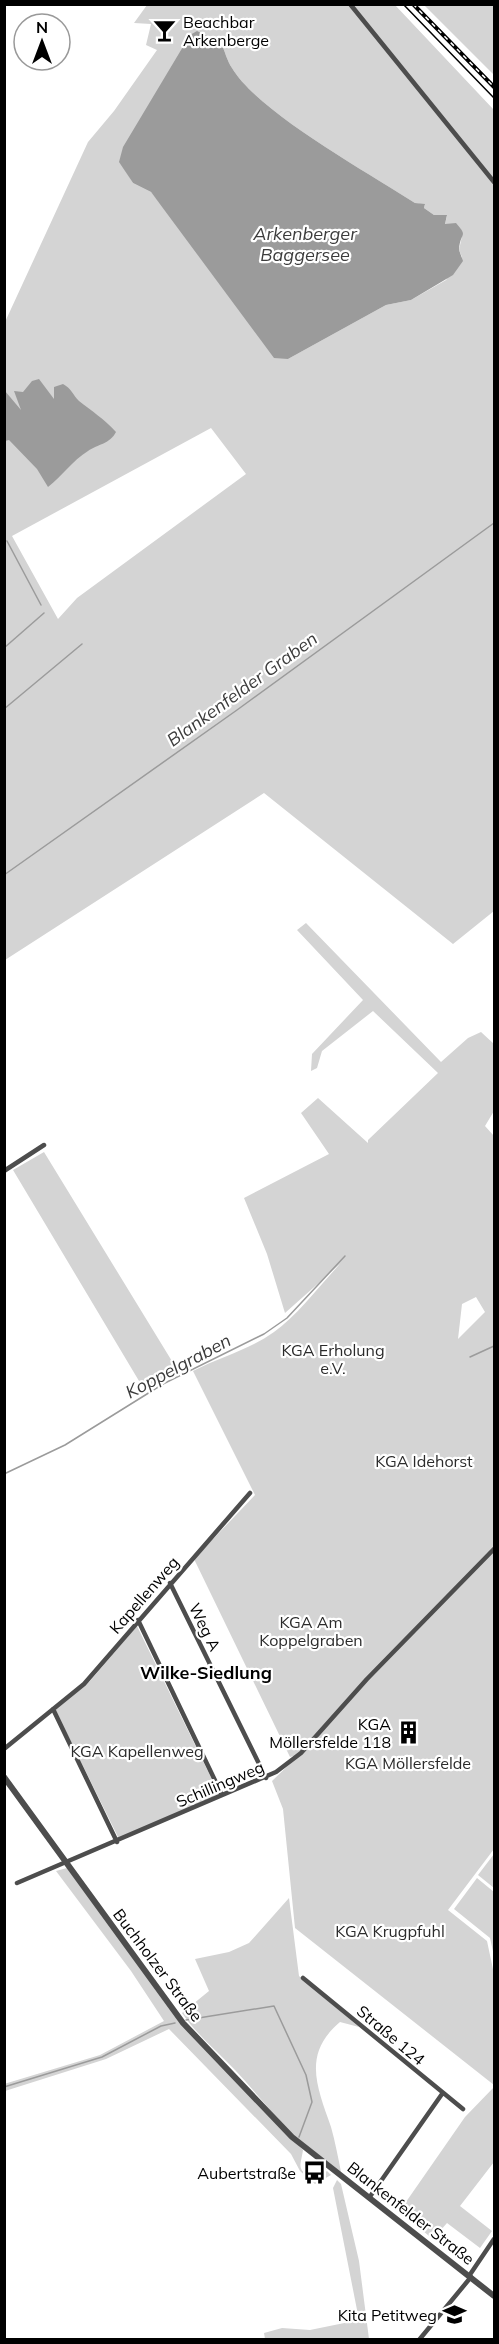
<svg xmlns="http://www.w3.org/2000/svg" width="499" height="2344" font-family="Mulish,sans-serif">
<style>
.green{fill:#d4d4d4;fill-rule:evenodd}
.water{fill:#9b9b9b}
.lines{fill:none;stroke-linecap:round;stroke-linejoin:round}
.stream{stroke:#9b9b9b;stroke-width:1.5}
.minor{stroke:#4d4d4d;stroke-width:4.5}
.tertiary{stroke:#4d4d4d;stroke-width:6}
.tram{stroke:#000;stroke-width:1.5}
.rail-casing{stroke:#000;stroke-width:4}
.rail{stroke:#fff;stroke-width:1.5;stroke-dasharray:4.5;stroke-linecap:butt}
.labels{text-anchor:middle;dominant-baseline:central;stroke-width:4.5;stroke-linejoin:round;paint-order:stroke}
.poi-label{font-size:16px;fill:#000;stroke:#fff;text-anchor:end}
.park-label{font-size:16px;fill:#2b2b2b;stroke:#fff}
.street-label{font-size:16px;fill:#000;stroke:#fff}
.water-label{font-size:18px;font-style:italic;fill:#3c3c3c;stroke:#fff}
.neighbourhood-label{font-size:18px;font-weight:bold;fill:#000;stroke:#fff}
</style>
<rect width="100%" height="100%" fill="#fff"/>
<path class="green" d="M147,5h248l99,105v801l-41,33 -189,-151 -259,167v-638l83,-180 26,-31 43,-61 -11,-5 5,-21 -17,-1zM209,38l12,5c4,8 6,18 11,25 26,44 137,105 183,135l10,2 -1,3 10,7 13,1 -2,8 15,4 2,8 -3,14 3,7 -16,23 -35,20 -25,5 -98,54 -137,-167 -18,-9 -13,-21zM211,428l35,46 -169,124 -19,21 -46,-83z
M424,5h70v70z
M306,923l135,139 27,-24 13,-6 13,12v67l-9,15 9,10v713l-46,61 39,31 7,33v111l-199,-157 -12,-119 -11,-28 28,-27 -10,3 -96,-198 61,-64 -62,-124c27,-14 56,-21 81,-39 23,-16 46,-47 66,-68l-55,49 -18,-59 -23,-56 85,-44 -28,-41 17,-15 50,45v-3l70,-67 -65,-62 -51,40 -5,17 -6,3 1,-17 51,-54 -66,-70zM476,1297l9,15 -27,27 4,-35z
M44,1152l134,219 -33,20 -132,-221z
M137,1626l82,168 -100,45 -64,-130 35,-28z
M494,1854v34l-16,-13z
M67,1868l114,156 122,126c-3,19 -7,18 12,31l12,-10 4,4 -16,9 -15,-13 -9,-17 -122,-125 -63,30 -101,32 -1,-7 96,-29 64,-34 -33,-50 -75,-100z
M477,1878l17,14v64l-4,-18 -36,-29z
M289,1898l10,78 60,51 -19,-5c-38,32 -23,65 -9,105 4,14 7,30 10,45 -43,-23 -73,-67 -106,-102 -18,-19 -38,-35 -53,-57l27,-22 -14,-32 34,-7 20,-9z
M494,2087v75l-34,44 32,25 -12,17 -33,-25 -14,16 -34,-27 66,-95z
M337,2180l4,4 18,77 10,78h-104l-1,-6 18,-5 28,2 49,-10 -26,-132z"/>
<path class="water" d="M197,31l24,12c4,8 6,18 11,25 26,44 137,105 183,135l10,1 -1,4 10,7h13l-2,9 11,-1c13,15 4,8 3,27l4,11 -10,14 -42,25 -25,5 -98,54 -14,-1 -123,-166 -18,-9 -14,-21 4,-15 9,-15 58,-97z
M39,379l15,20v-12l9,-3c8,4 10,11 16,17 13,10 25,18 37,31 -6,12 -18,12 -28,19 -16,10 -26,25 -40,36l-11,-18 -28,-29 -4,1v-50l16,19 -7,-19 9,1 9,-11z"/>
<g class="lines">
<path class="stream" d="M4,537l1,1
M7,541l34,64
M4,648l40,-35
M4,709l78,-65
M4,875l233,-165 257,-187
M470,1357l24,-11
M4,1474l61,-29 98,-61 101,-50 23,-16 58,-62
M186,2020l88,-14 32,69 6,27 -13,35
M4,2087l98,-30 59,-31 14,-3"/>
<path class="minor" d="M350,4l144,178
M4,1171l40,-26
M170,1583l96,195
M138,1620l84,175
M53,1709l64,133
M4,1749l80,-65 166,-191
M17,1883l259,-111 25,-19 66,-74 127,-130
M303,1978l160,131
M369,2198l73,-104
M469,2276l25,-37
M419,2340l52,-63"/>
<path class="tertiary" d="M4,1777l179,246 109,114 202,159"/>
<path class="tram" d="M403,4l91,94"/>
<defs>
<path id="rail" d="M413,4l81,83"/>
</defs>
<use href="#rail" class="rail-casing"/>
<use href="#rail" class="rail"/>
</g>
<defs>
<symbol id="bar-bare" viewBox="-9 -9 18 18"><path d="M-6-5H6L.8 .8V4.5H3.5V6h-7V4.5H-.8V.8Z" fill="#000" stroke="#fff" stroke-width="2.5" paint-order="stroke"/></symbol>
<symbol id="building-bare" viewBox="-9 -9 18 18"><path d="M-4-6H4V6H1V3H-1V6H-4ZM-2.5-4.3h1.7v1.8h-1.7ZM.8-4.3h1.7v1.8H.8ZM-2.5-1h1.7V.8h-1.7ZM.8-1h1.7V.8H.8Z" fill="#000" stroke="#fff" stroke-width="2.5" paint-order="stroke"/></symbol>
<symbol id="bus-bare" viewBox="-9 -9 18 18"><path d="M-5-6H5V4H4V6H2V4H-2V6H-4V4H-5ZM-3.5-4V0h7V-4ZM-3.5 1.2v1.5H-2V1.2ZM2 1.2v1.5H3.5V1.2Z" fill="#000" stroke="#fff" stroke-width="2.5" paint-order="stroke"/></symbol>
<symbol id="school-bare" viewBox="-9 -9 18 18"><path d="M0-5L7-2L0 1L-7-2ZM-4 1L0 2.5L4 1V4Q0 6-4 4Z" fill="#000" stroke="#fff" stroke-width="2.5" paint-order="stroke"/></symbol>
</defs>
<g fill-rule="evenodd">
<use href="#bar-bare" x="148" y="14" width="33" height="33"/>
<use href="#building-bare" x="392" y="1716" width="33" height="33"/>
<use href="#bus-bare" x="298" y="2156" width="33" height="33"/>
<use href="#school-bare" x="438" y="2298" width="33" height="33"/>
</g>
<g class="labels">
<g class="poi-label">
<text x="183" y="22" text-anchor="start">Beachbar<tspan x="183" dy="18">Arkenberge</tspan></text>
<text x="391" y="1724">KGA<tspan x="391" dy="18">Möllersfelde 118</tspan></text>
<text x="296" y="2173">Aubertstraße</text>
<text x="437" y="2315">Kita Petitweg</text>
</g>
<g class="park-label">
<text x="333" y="1350">KGA Erholung<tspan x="333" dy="18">e.V.</tspan></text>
<text x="424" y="1461">KGA Idehorst</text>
<text x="311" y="1622">KGA Am<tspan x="311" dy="18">Koppelgraben</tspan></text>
<text x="137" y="1751">KGA Kapellenweg</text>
<text x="408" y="1763">KGA Möllersfelde</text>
<text x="390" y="1931">KGA Krugpfuhl</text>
</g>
<g class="street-label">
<text transform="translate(144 1595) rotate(-49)">Kapellenweg</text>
<text transform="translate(205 1627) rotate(64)">Weg A</text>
<text transform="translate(220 1784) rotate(-23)">Schillingweg</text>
<text transform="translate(158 1965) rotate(53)">Buchholzer Straße</text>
<text transform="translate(391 2035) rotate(40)">Straße 124</text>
<text transform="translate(411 2213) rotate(38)">Blankenfelder Straße</text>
</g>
<g class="water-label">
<text x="305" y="233">Arkenberger<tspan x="305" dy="21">Baggersee</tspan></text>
<text transform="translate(242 689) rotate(-36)">Blankenfelder Graben</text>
<text transform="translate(178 1366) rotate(-28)">Koppelgraben</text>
</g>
<g class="neighbourhood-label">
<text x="206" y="1672">Wilke-Siedlung</text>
</g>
</g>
<rect width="499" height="2344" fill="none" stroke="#000000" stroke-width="12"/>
<g transform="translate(42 42)"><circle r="28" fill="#ffffff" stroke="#999999" stroke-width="1.5"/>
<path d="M0-4.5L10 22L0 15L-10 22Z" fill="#000000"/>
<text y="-9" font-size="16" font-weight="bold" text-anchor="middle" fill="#000000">N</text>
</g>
</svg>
